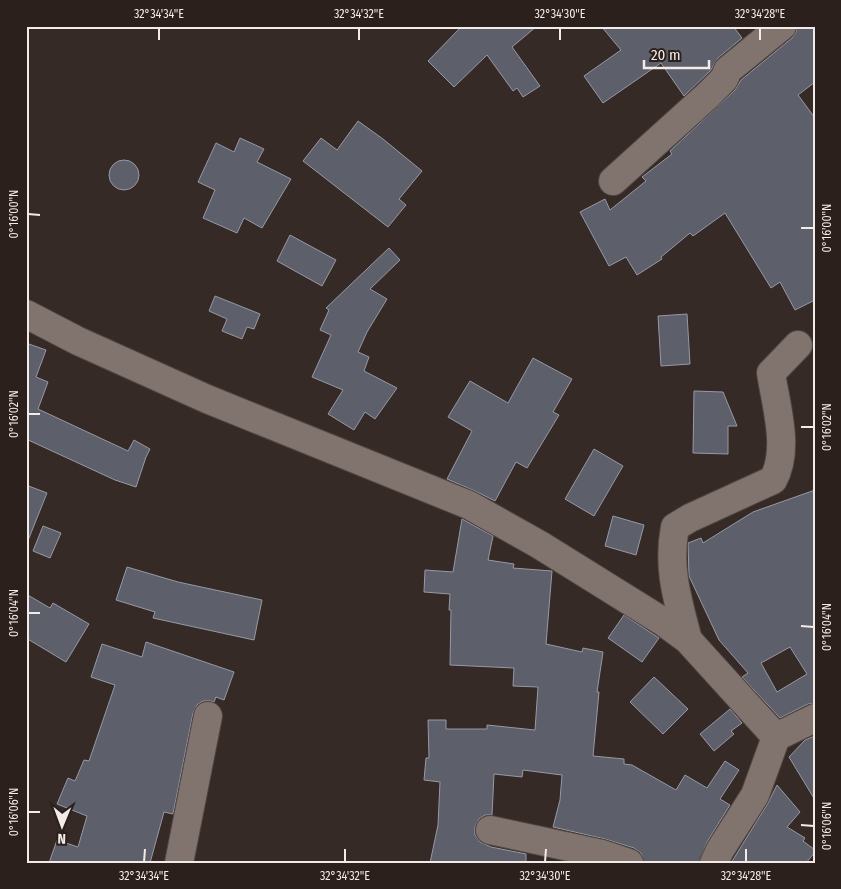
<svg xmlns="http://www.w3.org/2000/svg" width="841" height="889" font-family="'Fira Sans Condensed',sans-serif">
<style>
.building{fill:#5d5f6a;stroke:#9799a6;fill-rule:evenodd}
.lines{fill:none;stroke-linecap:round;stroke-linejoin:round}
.minor-casing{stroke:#504642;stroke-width:30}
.minor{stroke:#81736e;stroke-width:28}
.ticks{fill:none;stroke:#f3ebe8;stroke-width:2}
.neatline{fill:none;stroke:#f3ebe8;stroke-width:2}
.ticks-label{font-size:12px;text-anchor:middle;fill:#f3ebe8}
</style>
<rect width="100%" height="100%" fill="#352a25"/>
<path class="building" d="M462,26h75l-25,21 28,39 -17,11 -6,-9 -4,3 -26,-36 -33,32 -26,-26z
M601,26h132l9,12 -24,20 -7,12 -27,26 -23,-33 -58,40 -19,-27 37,-26z
M797,26h18v56l-17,13 17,23v182l-20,10 -15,-28 -9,6 -46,-75 -32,23 -3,-3 -29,24 1,2 -25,16 -11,-18 -17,9 -29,-54 25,-13 5,11 36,-29 -4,-4 30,-23 -2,-3 65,-61 6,-10 51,-42 4,-6z
M358,121l25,18 39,32 -23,28 7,6 -18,22 -85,-66 18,-23 16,12z
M240,138l24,11 -7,13 34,17 -29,49 -18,-10 -7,15 -34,-15 12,-28 -17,-8 18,-39 18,9z
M109 175a15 15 0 1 1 30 0a15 15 0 1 1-30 0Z
M290,235l46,25 -14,26 -45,-25z
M389,248l11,12 -30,29 17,10 -20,33 -9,20 11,5 -5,14 33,17 -22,31 -10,-7 -11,18 -26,-16 15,-24 -31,-13 19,-42 -11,-5 9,-20 -3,-2z
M215,296l45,18 -6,15 -7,-2 -5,12 -20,-8 5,-12 -18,-8z
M687,314l3,50 -29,2 -3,-50z
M26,343l20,7 -10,27 12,5 -10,27 90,42 6,-11 16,9 -4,8 -10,30 -21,-7 -89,-41z
M533,358l39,21 -19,33 6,3 -32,53 -11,-6 -21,39 -20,-10 -28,-12 25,-48 -24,-14 22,-36 38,22z
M694,391l29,1 14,34h-9v28l-35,-1z
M594,449l29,17 -29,50 -29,-17z
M26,485l21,8 -20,50h-1z
M815,490v213l-7,1 -28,14 -38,-41 6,-4 -29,-33 -30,-64 -1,-33 13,-5 2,5 50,-31zM790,647l17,27 -30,18 -16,-29z
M613,516l31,9 -8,30 -31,-9z
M462,519l31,17 -5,24 26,4 -1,4 39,3 -6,73 36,8 1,-4 20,4 -6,40h2l-6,64 31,3v5l8,1 44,25 9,-15 22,13 18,-27 14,9 -19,29 10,6 -23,37 -8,21h-55l-3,-10 -7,-5 -29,-9 -52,-12 7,-27 2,-25 -39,-5 -1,7 -28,-3 -2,41h-7l-6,4 -4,8v8l5,7 11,5 35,7v9h-96l8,-38 2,-43 -16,-2 2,-22h3l-1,-38h18v9h41v-4l48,5 3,-43 -25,-1 1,-18 -64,-3 1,-55h-2l1,-16 -26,-2 1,-22 28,2z
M43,526l18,7 -11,25 -17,-7z
M127,567l51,15 84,18 -8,40 -101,-22 2,-6 -39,-12z
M26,594l24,14 3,-5 36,21 -23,38 -40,-24z
M624,615l35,23 -17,24 -34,-24z
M146,642l88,30 -10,28 -8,-3 -2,5 -3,-1h-8l-6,4 -4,8 -20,101 -9,-2 -14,51h-101l8,-23 21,7 9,-31 -30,-12 11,-26 7,3 9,-21 5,1 26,-76 -24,-8 11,-33 40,13z
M654,677l34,32 -25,25 -33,-32z
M730,709l12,14 -11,8 3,3 -20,17 -14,-17z
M815,736v64l-26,-43 16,-17z
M777,785l23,27 -13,15 18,11 -2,3 12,9v2l-9,11h-75l37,-60z"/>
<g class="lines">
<defs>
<path id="minor" d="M613,181l94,-85 17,-17 4,-9 54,-44
M26,314l52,27 129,58 262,106 71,40 122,76 26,19 88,97
M688,640c-10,-39 -21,-72 -13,-113l15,-9 83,-38c17,-30 3,-74 -2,-107l27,-28
M490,830l112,24 27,9
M179,863l29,-147
M714,863l6,-13 35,-55 21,-58 39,-19"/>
</defs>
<use href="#minor" class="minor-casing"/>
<use href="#minor" class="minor"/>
</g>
<path class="ticks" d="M159,40v-12M359,40v-12M560,40v-12M760,40v-12M28,214l12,1M801,228h13M28,414h12M801,427h13M28,613h12M801,626l13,1M28,812h12M801,825l13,1M144,862l1,-13M345,862v-13M545,862l1,-13M746,862v-13"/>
<rect width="841" height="889" fill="none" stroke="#2b201c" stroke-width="55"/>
<g transform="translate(62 826) rotate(181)" stroke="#2b201c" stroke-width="4" paint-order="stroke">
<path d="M0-4L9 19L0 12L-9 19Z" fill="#f3ebe8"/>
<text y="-8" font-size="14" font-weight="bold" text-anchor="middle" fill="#f3ebe8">N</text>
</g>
<path d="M644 60v8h65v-8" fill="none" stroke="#f3ebe8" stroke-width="2.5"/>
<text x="651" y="60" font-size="15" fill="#f3ebe8" stroke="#2b201c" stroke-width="4" paint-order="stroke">20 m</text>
<rect x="28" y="28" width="786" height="834" class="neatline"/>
<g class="ticks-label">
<text x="159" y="18">32°34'34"E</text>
<text x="359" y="18">32°34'32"E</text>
<text x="560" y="18">32°34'30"E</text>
<text x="760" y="18">32°34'28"E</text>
<text transform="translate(14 214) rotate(-90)" y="4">0°16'00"N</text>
<text transform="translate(827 228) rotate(-90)" y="4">0°16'00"N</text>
<text transform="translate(14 414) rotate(-90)" y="4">0°16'02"N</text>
<text transform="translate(827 427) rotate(-90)" y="4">0°16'02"N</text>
<text transform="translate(14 613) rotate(-90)" y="4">0°16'04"N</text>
<text transform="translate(827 627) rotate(-90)" y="4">0°16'04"N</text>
<text transform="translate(14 812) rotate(-90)" y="4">0°16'06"N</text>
<text transform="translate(827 826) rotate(-90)" y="4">0°16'06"N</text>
<text x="144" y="880">32°34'34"E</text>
<text x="345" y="880">32°34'32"E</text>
<text x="545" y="880">32°34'30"E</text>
<text x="746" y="880">32°34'28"E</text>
</g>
</svg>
